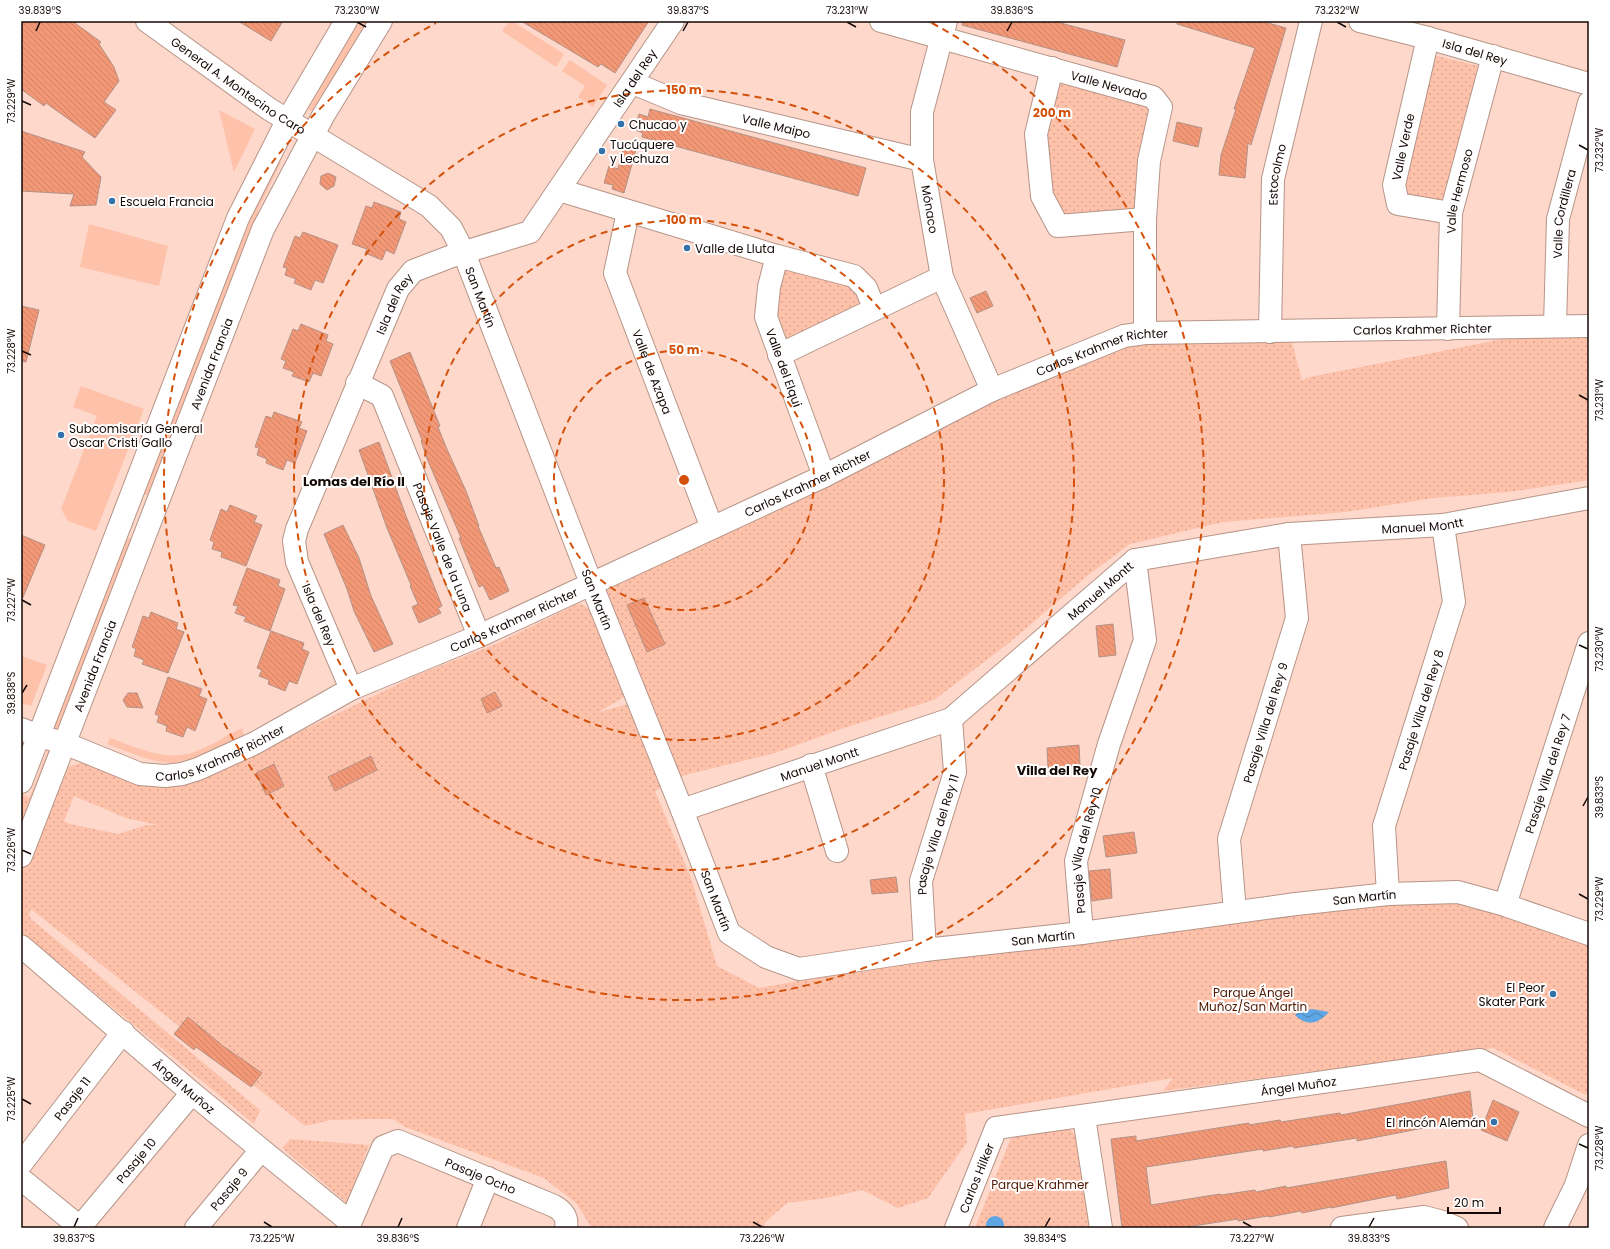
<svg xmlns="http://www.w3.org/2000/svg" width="1610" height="1249" font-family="Poppins,sans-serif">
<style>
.green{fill:#fec1aa}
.park{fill:url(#park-dots);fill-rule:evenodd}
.water{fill:url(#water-waves)}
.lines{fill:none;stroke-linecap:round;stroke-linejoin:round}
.canal{stroke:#5ea5e4;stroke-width:18}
.building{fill:url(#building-back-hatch);stroke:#b49286}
.minor-casing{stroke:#b69487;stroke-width:24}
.major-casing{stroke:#b69487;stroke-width:24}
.minor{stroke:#fff;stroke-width:22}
.major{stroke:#fff;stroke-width:22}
.ticks{fill:none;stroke:#150906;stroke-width:1.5}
.ring{fill:none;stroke:#d3510b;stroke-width:2;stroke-dasharray:7 5}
.poi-dot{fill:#3272a8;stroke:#fff;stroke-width:1.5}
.labels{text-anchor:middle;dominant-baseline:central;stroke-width:4;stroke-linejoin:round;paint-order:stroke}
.street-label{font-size:12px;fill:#150906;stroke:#fff}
.poi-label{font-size:12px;fill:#150906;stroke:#fff;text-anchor:start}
.park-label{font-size:12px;fill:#501902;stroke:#fff}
.neighbourhood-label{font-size:13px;font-weight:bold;fill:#150906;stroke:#fff}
.centre{fill:#d3510b;stroke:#fff;stroke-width:2}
.ring-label{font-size:12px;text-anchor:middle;font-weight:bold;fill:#d3510b;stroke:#fff;stroke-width:4;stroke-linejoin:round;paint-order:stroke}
.neatline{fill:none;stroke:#150906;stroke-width:1.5}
.ticks-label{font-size:10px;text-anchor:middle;fill:#150906}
</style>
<defs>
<pattern id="park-dots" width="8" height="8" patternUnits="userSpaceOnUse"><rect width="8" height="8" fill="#fec1aa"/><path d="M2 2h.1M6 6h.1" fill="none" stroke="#d9a491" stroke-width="1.8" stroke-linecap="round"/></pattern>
<pattern id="water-waves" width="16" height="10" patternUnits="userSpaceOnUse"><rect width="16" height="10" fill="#5ea5e4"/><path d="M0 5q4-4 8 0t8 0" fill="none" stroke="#4c85b7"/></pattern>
<pattern id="building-back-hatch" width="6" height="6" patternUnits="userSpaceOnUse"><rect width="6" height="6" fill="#f29877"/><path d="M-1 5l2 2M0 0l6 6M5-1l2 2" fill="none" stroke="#cf8265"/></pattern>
</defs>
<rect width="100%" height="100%" fill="#fdd8cb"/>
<path class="green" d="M358,21h11l-53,91 -8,-2z
M509,21h3l52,33 -8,13 -54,-36z
M570,60l37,25 -14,22 -15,-10 7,-11 -23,-15z
M219,110l36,19 -21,43z
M277,160l4,2 -23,48 -2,20 -107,265h-9l101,-253z
M89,224l79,22 -9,40 -79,-19z
M81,386l63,23 -48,122 -28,-10 -7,-12 36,-93 -24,-9z
M131,538l4,4 -74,191 -9,-3 72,-190z
M21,656l26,9 -16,41 -10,-3z
M242,728l2,7c-15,8 -31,17 -47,24 -30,12 -62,-5 -90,-15l3,-6c25,9 54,23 81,15 17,-5 34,-17 51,-25z
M50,745l5,2 -34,88 4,-26z"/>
<path class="park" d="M1433,55l50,12 -35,135 -41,-2 -9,-18z
M1063,77l81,23 7,15 -11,91 -9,10 -64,1 -10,-7 -5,-10 -10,-61 13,-52z
M788,264l66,17 11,17 -5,11 -70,34 -10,-2 -10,-28 7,-41z
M1539,332l50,2v146l-80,12 -75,6 -89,14 -122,10 -93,22 -43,32 -78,67 -75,57 -90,28 -69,25 -90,22 -30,16 36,87 26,88 42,22 143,-25v2l475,-63 70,-2 50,12 92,29v152l-3,2 -93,-47 -330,43 10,-13 -208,36 2,28 -39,56 -30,10 -36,-18 -36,8 -39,5 -22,19 -1,6h-172l-16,-25 -32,-25 -139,-51 -12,-8h-22l-40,1 -26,6 -274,-217 -2,6 2,4 229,191 -6,14 -233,-192v-139l30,18 17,-44 16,-5 141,6 192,-93 79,-31 83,-41 13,7 32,87 -25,15 44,-12 -39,-108 4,-7 389,-187 131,-56h164l10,38 8,-3zM74,796l52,22 31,7h-10l-29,9 -48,-10 -6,-3z
M1068,1128l11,10 13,90h-117l35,-88 6,-7z
M290,1139l79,6 -22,58 -65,-55z"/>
<path class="water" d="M1312,1009l17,3c-11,12 -22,15 -34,3l4,-3z"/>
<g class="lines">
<path class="canal" d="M995,1225v3"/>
</g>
<path class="building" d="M21,21h51l29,21 -2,2 15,23 5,14 -15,21 12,8 -21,28 -49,-35 -2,3 -23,-17z
M238,21h45l-12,20z
M521,21h128l-34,52 -14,-9 -3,3z
M963,21h90l72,19 -8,27 -155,-42z
M1177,21h84l25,7 -35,117 -3,-2 -3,35 -26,-3 2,-20 15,-46h-2l21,-61 -78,-24z
M650,109l216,59 -8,28 -216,-59 1,-4 -8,-3 4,-16 9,3z
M1177,122l25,6 -4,19 -25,-6z
M21,131l64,21 -3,5 19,20 -5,28 -26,1 4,-12 -53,-3z
M625,142l12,4 -13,47 -12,-4 1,-4 -9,-2 5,-17 9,3z
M328,173l8,4 -2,9 -7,4 -7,-6 1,-8z
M374,202l27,10 -2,7 7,3 -12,32 -8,-4 -4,10 -17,-7 2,-4 -15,-5 14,-38 6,2z
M303,232l35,13 -15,38 -8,-3 -4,10 -17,-7 2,-4 -11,-4 2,-7 -4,-1 12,-31 5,2z
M986,291l7,15 -16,7 -7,-15z
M21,306l18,4 -13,52 -5,-1z
M301,324l27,11 -2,6 7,3 -12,32 -8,-3 -4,9 -17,-6 2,-4 -11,-4 3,-7 -5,-2 12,-30 5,2z
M410,352l30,74 -2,1 8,20 20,44 13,35h-1l18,42 3,-1 10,24 -19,9 -7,-15 -4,2 -12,-29 -8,-20h2l-33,-77 -7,-20 1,-1 -32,-79z
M274,412l28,10 -3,6 8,3 -12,32 -8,-3 -4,10 -17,-7 1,-4 -10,-4 2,-7 -4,-1 11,-31 6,2z
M379,442l27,74 36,90 -4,2 3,5 -22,10 -7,-16 6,-3 -8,-18 1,-1 -24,-57 -28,-78z
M230,505l27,11 -3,6 8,3 -16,41 -25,-9 1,-5 -10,-3 2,-7 -4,-2 11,-31 6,3z
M343,525l16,33 12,38 22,48 -19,8 -20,-41 -7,-22 -23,-55z
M21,535l24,10 -24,57z
M247,568l33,12 -2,6 7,3 -15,42 -26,-10 2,-4 -11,-4 3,-7 -5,-1z
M644,598l21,46 -18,8 -20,-47z
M151,612l27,11 -2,6 8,3 -16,41 -26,-9 2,-4 -10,-4 2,-7 -4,-2 11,-31 6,2z
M1113,624l3,31 -17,2 -3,-31z
M271,631l33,12 -2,6 7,3 -12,32 -8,-3 -4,10 -17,-7 1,-4 -10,-4 3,-6 -5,-2z
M168,677l34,12 -3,7 8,3 -12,32 -8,-4 -4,10 -17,-6 1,-5 -10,-4 2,-6 -4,-2z
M495,692l7,14 -15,7 -6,-14z
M128,693h9l6,15 -16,-1 -4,-7z
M1079,745l1,20 -32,3 -1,-20z
M371,756l6,14 -42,21 -7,-14z
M274,764l10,22 -18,9 -10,-22z
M1134,832l3,21 -31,4 -3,-21z
M1110,869l2,29 -20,3 -3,-30z
M896,877l2,15 -26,2 -2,-14z
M188,1017l35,29 39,27 -11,14 -55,-40 -2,3 -20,-16z
M1470,1091l4,37 -15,-7 -102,20v-3l-63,10 -1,-2 -30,5v-2l-117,18 5,38 69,-11 1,1 34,-5 1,2 30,-6v2l160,-27 3,27 -52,11 -1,-4 -65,13v-1l-29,6 -1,-2 -32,6 -1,-1 -30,5v-2l-58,9h-58l-11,-89 25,-3v5l113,-18v2l31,-5 1,2 59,-9 1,2z
M1493,1100l26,12 -12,29 -26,-11z"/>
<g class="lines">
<defs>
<g id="minor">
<path id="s1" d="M147,21l122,88 160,97 22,22 13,25 127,330 91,227 47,123 37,24 33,12 126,-19 157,-17 214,-29 92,-10 70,-2 47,13 84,29"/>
<path id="s2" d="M881,21l272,76 8,10 -12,54 -4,58v114"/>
<path id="s3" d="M946,21l-24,91v48l20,117 50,113"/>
<path id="s4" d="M1360,21l68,17 161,46"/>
<path d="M1428,38l-34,147 4,19 53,9"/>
<path d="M1052,68l-16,66 6,62 16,30 87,-7"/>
<path id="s5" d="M633,83l48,20 241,57"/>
<path d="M559,190l218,66 77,20 12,12 8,20"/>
<path id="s6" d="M628,212l-13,61 97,255"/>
<path id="s7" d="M777,256l-8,31 -3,30 58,159"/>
<path id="s8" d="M1555,326l3,-107 31,-116"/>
<path id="s9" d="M1448,329l3,-116 42,-157"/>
<path id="s10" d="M1270,332l3,-153 38,-158"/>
<path d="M779,355l163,-78"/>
<path id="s11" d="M357,383l25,13 97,240"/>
<path id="s12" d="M351,689l-54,-127 -3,-21 3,-12 101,-240 15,-18 39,-15 78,-24 143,-211"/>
<path id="s13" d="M21,729l18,7 25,7 76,31 25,2 17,-2 16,-5 57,-26 96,-54 128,-53 345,-160 168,-86 132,-54 21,-3 444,-7"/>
<path d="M811,765l26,86"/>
<path id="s14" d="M682,810l269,-91 184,-159 154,-26 154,-9 146,-27"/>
<path id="s15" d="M1388,894l-4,-68 70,-224 -11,-77"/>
<path id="s16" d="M1505,905l84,-262"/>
<path id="s17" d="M1235,912l-6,-73 68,-221 -8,-84"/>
<path id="s18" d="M1082,933l-6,-72 33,-117 36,-104 -10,-80"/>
<path id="s19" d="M21,946l171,147 158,129"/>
<path id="s20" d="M925,950l-4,-69 34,-109 -4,-53"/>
<path d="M1084,1117l17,111"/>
<path id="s21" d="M21,1164l102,-132"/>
<path d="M21,1179l60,49"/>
<path id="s22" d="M80,1227l112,-134"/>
<path id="s23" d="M196,1228l65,-78"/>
<path id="s24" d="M348,1228l35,-81 15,-6 156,65c9,5 14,11 12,22"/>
<path d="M468,1228l20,-50"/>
<path id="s25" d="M956,1228l40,-100 484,-68 109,56"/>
<path d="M1342,1228l82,-11 19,5 14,6"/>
<path d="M1555,1228l21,-43 13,-40"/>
</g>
<g id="major">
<path d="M21,782l217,-564 49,-97 59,-100"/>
<path id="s26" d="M21,856l242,-627 60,-113 58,-95"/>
</g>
</defs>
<use href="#minor" class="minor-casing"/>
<use href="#major" class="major-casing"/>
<use href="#minor" class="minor"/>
<use href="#major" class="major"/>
</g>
<path class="ticks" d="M357,22l9,5M847,22l9,5M1337,22l9,5M36,31l4,-9M683,31l5,-9M1007,31l5,-9M22,101l9,4M1579,145l9,5M22,351l9,4M1579,395l9,5M22,600l9,5M1579,645l9,4M22,693l5,-8M1583,806l5,-9M22,850l9,4M1579,894l9,5M22,1099l9,5M1579,1144l9,4M264,1222l8,5M753,1222l9,5M1243,1222l9,5M74,1227l4,-9M398,1227l4,-9M1045,1227l5,-9M1369,1227l5,-9"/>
<g class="ring">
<circle cx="684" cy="480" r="130"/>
<circle cx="684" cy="480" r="260"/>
<circle cx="684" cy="480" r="390"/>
<path d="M932 23A520 520 0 1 1 436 23"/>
</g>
<g class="poi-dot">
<circle cx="621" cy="124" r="4"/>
<circle cx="602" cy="151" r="4"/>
<circle cx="112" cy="201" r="4"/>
<circle cx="687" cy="248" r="4"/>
<circle cx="61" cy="435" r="4"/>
<circle cx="1553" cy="994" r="4"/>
<circle cx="1494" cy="1122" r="4"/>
</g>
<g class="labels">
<g class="street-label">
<text stroke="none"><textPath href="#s4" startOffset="119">Isla del Rey</textPath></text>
<text stroke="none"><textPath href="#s12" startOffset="765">Isla del Rey</textPath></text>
<text stroke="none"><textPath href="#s1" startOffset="112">General A. Montecino Caro</textPath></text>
<text stroke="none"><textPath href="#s2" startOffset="237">Valle Nevado</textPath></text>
<text stroke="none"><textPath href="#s5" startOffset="150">Valle Maipo</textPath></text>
<text transform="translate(1403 147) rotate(-78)">Valle Verde</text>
<text stroke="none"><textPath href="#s10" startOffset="158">Estocolmo</textPath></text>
<text stroke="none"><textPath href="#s9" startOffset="139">Valle Hermoso</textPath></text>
<text stroke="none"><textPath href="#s3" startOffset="192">Mónaco</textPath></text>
<text stroke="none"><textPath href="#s8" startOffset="113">Valle Cordillera</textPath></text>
<text stroke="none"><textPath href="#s1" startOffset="444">San Martín</textPath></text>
<text stroke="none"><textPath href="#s12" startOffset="417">Isla del Rey</textPath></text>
<text stroke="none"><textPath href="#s13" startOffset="1508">Carlos Krahmer Richter</textPath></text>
<text stroke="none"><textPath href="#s13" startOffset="1184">Carlos Krahmer Richter</textPath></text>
<text stroke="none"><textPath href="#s26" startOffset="528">Avenida Francia</textPath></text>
<text stroke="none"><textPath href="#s7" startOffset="116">Valle del Elqui</textPath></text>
<text stroke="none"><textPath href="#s6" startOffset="168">Valle de Azapa</textPath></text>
<text stroke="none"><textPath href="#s13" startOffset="860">Carlos Krahmer Richter</textPath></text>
<text stroke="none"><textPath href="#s14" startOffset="817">Manuel Montt</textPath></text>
<text stroke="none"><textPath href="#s11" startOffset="191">Pasaje Valle de la Luna</textPath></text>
<text stroke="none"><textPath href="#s14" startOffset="481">Manuel Montt</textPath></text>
<text stroke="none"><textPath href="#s1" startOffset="768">San Martín</textPath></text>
<text transform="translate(319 615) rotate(67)">Isla del Rey</text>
<text stroke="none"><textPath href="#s13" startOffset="536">Carlos Krahmer Richter</textPath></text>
<text stroke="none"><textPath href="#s26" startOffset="204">Avenida Francia</textPath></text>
<text stroke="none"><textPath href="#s15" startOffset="190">Pasaje Villa del Rey 8</textPath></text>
<text stroke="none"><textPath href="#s17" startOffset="195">Pasaje Villa del Rey 9</textPath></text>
<text stroke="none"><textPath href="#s13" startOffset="212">Carlos Krahmer Richter</textPath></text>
<text stroke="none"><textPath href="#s14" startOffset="145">Manuel Montt</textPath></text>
<text stroke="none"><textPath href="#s16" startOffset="138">Pasaje Villa del Rey 7</textPath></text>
<text stroke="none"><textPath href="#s20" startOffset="118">Pasaje Villa del Rey 11</textPath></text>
<text stroke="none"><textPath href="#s18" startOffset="84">Pasaje Villa del Rey 10</textPath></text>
<text stroke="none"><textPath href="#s1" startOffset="1776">San Martín</textPath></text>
<text stroke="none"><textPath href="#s1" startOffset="1092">San Martín</textPath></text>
<text stroke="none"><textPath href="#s1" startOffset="1452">San Martín</textPath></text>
<text stroke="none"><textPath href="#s19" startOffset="215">Ángel Muñoz</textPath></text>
<text stroke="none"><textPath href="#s25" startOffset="413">Ángel Muñoz</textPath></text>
<text stroke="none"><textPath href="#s21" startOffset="83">Pasaje 11</textPath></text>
<text stroke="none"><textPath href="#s22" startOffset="87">Pasaje 10</textPath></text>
<text stroke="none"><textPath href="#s24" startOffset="194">Pasaje Ocho</textPath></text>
<text stroke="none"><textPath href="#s25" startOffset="54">Carlos Hilker</textPath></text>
<text stroke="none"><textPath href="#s23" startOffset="51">Pasaje 9</textPath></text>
</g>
<g class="poi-label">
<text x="629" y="124">Chucao y</text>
<text x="610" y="144">Tucúquere<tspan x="610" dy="14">y Lechuza</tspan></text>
<text x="120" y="201">Escuela Francia</text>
<text x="695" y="248">Valle de Lluta</text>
<text x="69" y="428">Subcomisaria General<tspan x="69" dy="14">Oscar Cristi Gallo</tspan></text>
<text x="1545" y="987" text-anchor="end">El Peor<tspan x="1545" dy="14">Skater Park</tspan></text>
<text x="1486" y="1122" text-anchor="end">El rincón Alemán</text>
</g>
<g class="park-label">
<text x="1253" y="992">Parque Ángel<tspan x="1253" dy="14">Muñoz/San Martin</tspan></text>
<text x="1040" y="1184">Parque Krahmer</text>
</g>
<g class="neighbourhood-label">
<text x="354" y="481">Lomas del Río II</text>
<text x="1057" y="770">Villa del Rey</text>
</g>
</g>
<circle cx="684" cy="480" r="6" class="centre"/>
<g class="ring-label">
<text x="684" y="94">150 m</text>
<text x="1052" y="117">200 m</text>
<text x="684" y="224">100 m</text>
<text x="684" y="354">50 m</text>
</g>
<rect width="1610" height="1249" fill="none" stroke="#ffffff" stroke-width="44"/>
<path d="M1448 1207v6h52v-6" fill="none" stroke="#150906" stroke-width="2"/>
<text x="1454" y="1207" font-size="12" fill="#150906" stroke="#ffffff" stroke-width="3" paint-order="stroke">20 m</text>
<rect x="22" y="22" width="1566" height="1205" class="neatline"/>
<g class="ticks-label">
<text x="40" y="14">39.839°S</text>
<text x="357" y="14">73.230°W</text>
<text x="688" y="14">39.837°S</text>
<text x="847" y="14">73.231°W</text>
<text x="1012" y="14">39.836°S</text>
<text x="1337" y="14">73.232°W</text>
<text transform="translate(11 101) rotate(-90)" y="4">73.229°W</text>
<text transform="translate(1599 150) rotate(-90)" y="4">73.232°W</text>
<text transform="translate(11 351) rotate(-90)" y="4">73.228°W</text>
<text transform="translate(1599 400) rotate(-90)" y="4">73.231°W</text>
<text transform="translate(11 600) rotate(-90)" y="4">73.227°W</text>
<text transform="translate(1599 649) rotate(-90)" y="4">73.230°W</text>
<text transform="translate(11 693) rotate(-90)" y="4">39.838°S</text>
<text transform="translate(1599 797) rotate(-90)" y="4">39.833°S</text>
<text transform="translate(11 850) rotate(-90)" y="4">73.226°W</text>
<text transform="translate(1599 899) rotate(-90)" y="4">73.229°W</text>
<text transform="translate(11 1099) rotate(-90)" y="4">73.225°W</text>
<text transform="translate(1599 1148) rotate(-90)" y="4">73.228°W</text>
<text x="74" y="1242">39.837°S</text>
<text x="272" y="1242">73.225°W</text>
<text x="398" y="1242">39.836°S</text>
<text x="762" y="1242">73.226°W</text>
<text x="1045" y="1242">39.834°S</text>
<text x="1252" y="1242">73.227°W</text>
<text x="1369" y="1242">39.833°S</text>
</g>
</svg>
